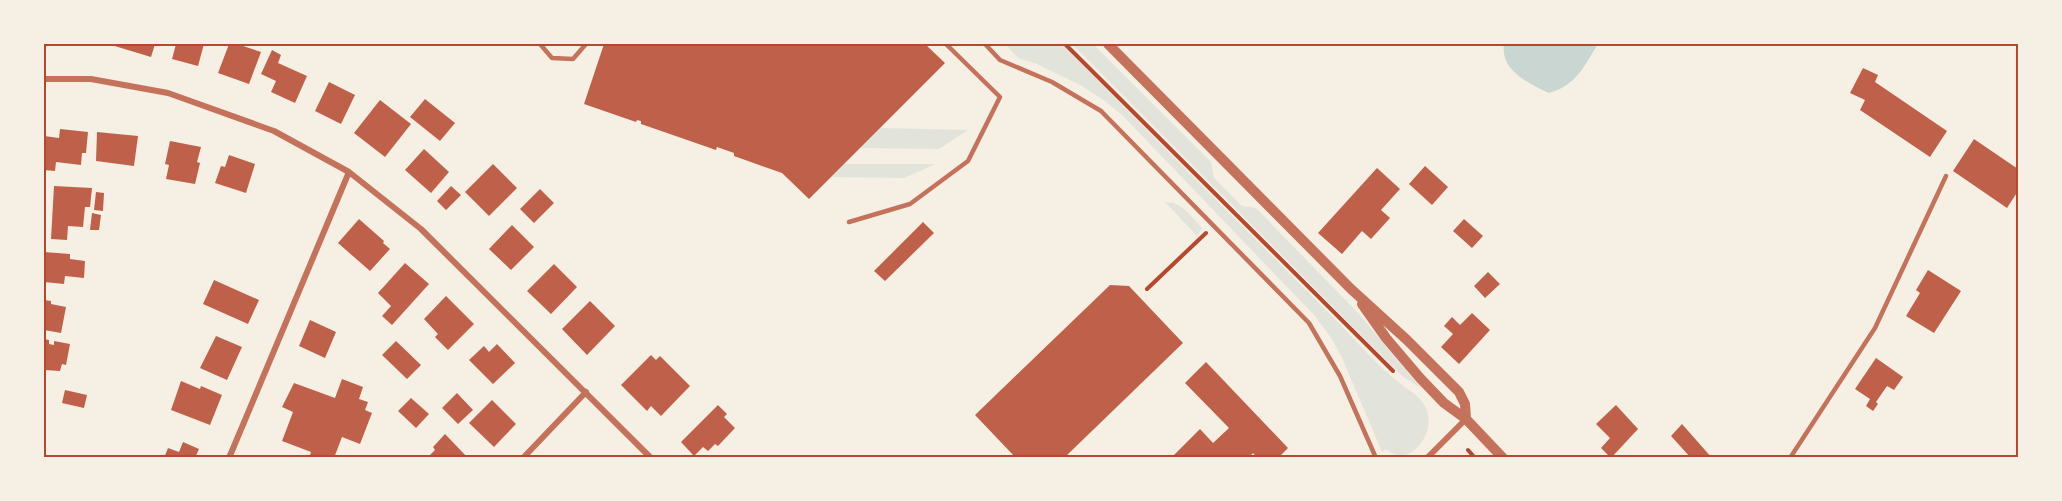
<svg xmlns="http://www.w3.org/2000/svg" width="2062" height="501" font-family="'Golos Text',sans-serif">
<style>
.green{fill:#e2e4dc}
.water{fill:#c9d6d2}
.building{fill:#bf614a}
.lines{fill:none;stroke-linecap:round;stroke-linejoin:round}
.path{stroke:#b5482f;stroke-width:4}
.service{stroke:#c5725c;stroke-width:4.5}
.minor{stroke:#c5725c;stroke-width:6}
.tertiary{stroke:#c5725c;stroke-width:10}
.neatline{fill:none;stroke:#b5482f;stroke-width:2}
</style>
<rect width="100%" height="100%" fill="#f6efe4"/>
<path class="green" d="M1005,44h57c91,93 183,185 275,277 19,20 39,43 61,61 10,8 20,12 27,24 14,24 -15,65 -39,43l-4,3 -39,-92 -11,-21 -17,-23 -192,-200 -18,-15 -25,-16 -43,-21 -19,-6z
M1072,44h21l118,118 3,16 28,28 14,2 103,106 62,74 -19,-12z
M879,128l89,2 -29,19 -80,-1z
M844,164h92l-32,14 -73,-1z
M1165,202c17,0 26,14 37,26l-5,8z"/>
<path class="water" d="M1504,44h94c-14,22 -21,41 -49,49 -20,-10 -49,-22 -45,-49z"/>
<path class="building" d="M108,44h47l-4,13z
M176,44h28l-6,22 -26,-7z
M229,44h8l24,8 -12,32 -31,-11z
M604,44h321l20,19 -136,136 -27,-26 -48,-17v-3l-17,-6 -1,3 -75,-26v-3l-4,-1 -1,2 -52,-18z
M272,50l9,5 -3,8 29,13 -12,27 -24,-11 5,-11 -15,-7z
M1863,68l15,7 -3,7 72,49 -17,26 -70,-47 5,-10 -15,-7z
M329,82l26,13 -14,29 -26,-13z
M425,99l30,24 -15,18 -30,-24z
M380,100l31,24 -26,33 -31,-24z
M60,129l28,3 -2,21h-4l-1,12 -25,-3 -1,9 -11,-1v-34l15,2z
M97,132l41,4 -4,30 -38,-5z
M1974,139l44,30v22l-11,17 -54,-37z
M170,141l31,6 -4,15 3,1 -5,21 -29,-5 3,-14 -4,-1z
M424,149l25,23 -18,21 -26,-23z
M229,155l26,9 -9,29 -31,-10 6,-17 4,1z
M493,164l24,24 -28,28 -24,-24z
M1425,166l23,21 -16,18 -23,-21z
M1377,168l23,21 -19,21 9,8 -19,21 -9,-8 -20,23 -24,-21z
M54,186l38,2 -2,19h-5l-2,20 -15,-1 -1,14 -16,-1z
M451,186l10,9 -15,15 -9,-9z
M540,189l14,14 -20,20 -14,-14z
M96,192l8,1 -1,18 -9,-1z
M92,213l9,2 -2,15h-9z
M359,219l25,22 -1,2 7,6 -20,22 -32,-28z
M1464,219l19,17 -11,12 -19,-17z
M923,222l11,11 -49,48 -11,-10z
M512,225l22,22 -23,23 -22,-21z
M44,252l26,2v5l15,2 -1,17 -19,-2 -1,8 -20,-2z
M405,263l24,21 -37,41 -10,-9 9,-10 -13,-13z
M554,264l23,23 -26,27 -24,-23z
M1928,270l33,21 -27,42 -28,-17 14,-23 -4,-3z
M1488,272l12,12 -15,14 -11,-12z
M214,280l45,20 -11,24 -45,-20z
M1110,285l19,1 54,57 -119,115h-48l-41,-43z
M446,296l28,28 -26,26 -13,-13 3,-3 -14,-15z
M44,300l7,1v3l15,3 -5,26 -17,-3z
M590,301l25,25 -28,29 -25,-26z
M1472,313l18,17 -31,34 -18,-17 12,-13 -9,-8 8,-9 8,8z
M310,320l26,12 -11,26 -26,-12z
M216,336l26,11 -15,33 -27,-12z
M44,339l5,1v4l5,1v-4l16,3 -4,21 -4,-1 -2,7 -16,-1z
M396,341l25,24 -14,14 -25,-24z
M497,344l18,19 -22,21 -24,-24 15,-14 5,6z
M651,355l5,5 4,-4 30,30 -29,30 -10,-10 -4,5 -26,-26z
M1876,358l27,19 -9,13 -7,-4 -11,16 2,2 -5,7 -7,-5 4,-7 -15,-10z
M1206,362l82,86 -10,10h-21l-4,-5 -5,5h-77l29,-29 13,14 16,-15 -44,-45z
M342,379l21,8 -4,12 9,3 -3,8 7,3 -12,31 -18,-7 -8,21h-25l2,-6 -29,-11 11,-29 -11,-5 12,-24 41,15z
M181,381l19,8 1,-3 21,9 -12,30 -39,-15z
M65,390l22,5 -3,13 -22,-5z
M457,393l16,17 -15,14 -16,-16z
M411,398l18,16 -13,14 -18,-17z
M492,400l24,24 -22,23 -25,-24z
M718,405l9,9 -3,3 11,11 -17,18 -3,-2 -7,7 -5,-4 -9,9 -13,-14z
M1616,405l22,24 -27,29 -10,-10 9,-10 -14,-14z
M1682,424l30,34h-21l-20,-22z
M445,434l23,24h-41l8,-8 -2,-3z
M183,442l16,7 -4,9h-31l4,-10 11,4z"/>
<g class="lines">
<path class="path" d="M1065,44l328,327
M1147,289l59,-56
M1468,450l7,8"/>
<path class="service" d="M540,44l12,14 21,1 13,-15
M985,44l15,16 52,22 49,29 208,212 31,53 36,82
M849,222l61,-18 58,-43 32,-64 -54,-53
M1790,458l85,-130 71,-152"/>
<path class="minor" d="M44,79h47l77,14 106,38 75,41 72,57 230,229
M229,458l120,-286
M523,458l63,-66
M1427,458l39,-39"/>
<path class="tertiary" d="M1108,44l243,245 56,51 52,52 6,12 1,15
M1362,304l24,34 34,40 24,25 22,16 37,39"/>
</g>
<rect width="2062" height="501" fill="none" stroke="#f6efe4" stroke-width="90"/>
<rect x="45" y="45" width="1972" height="411" class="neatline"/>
</svg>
